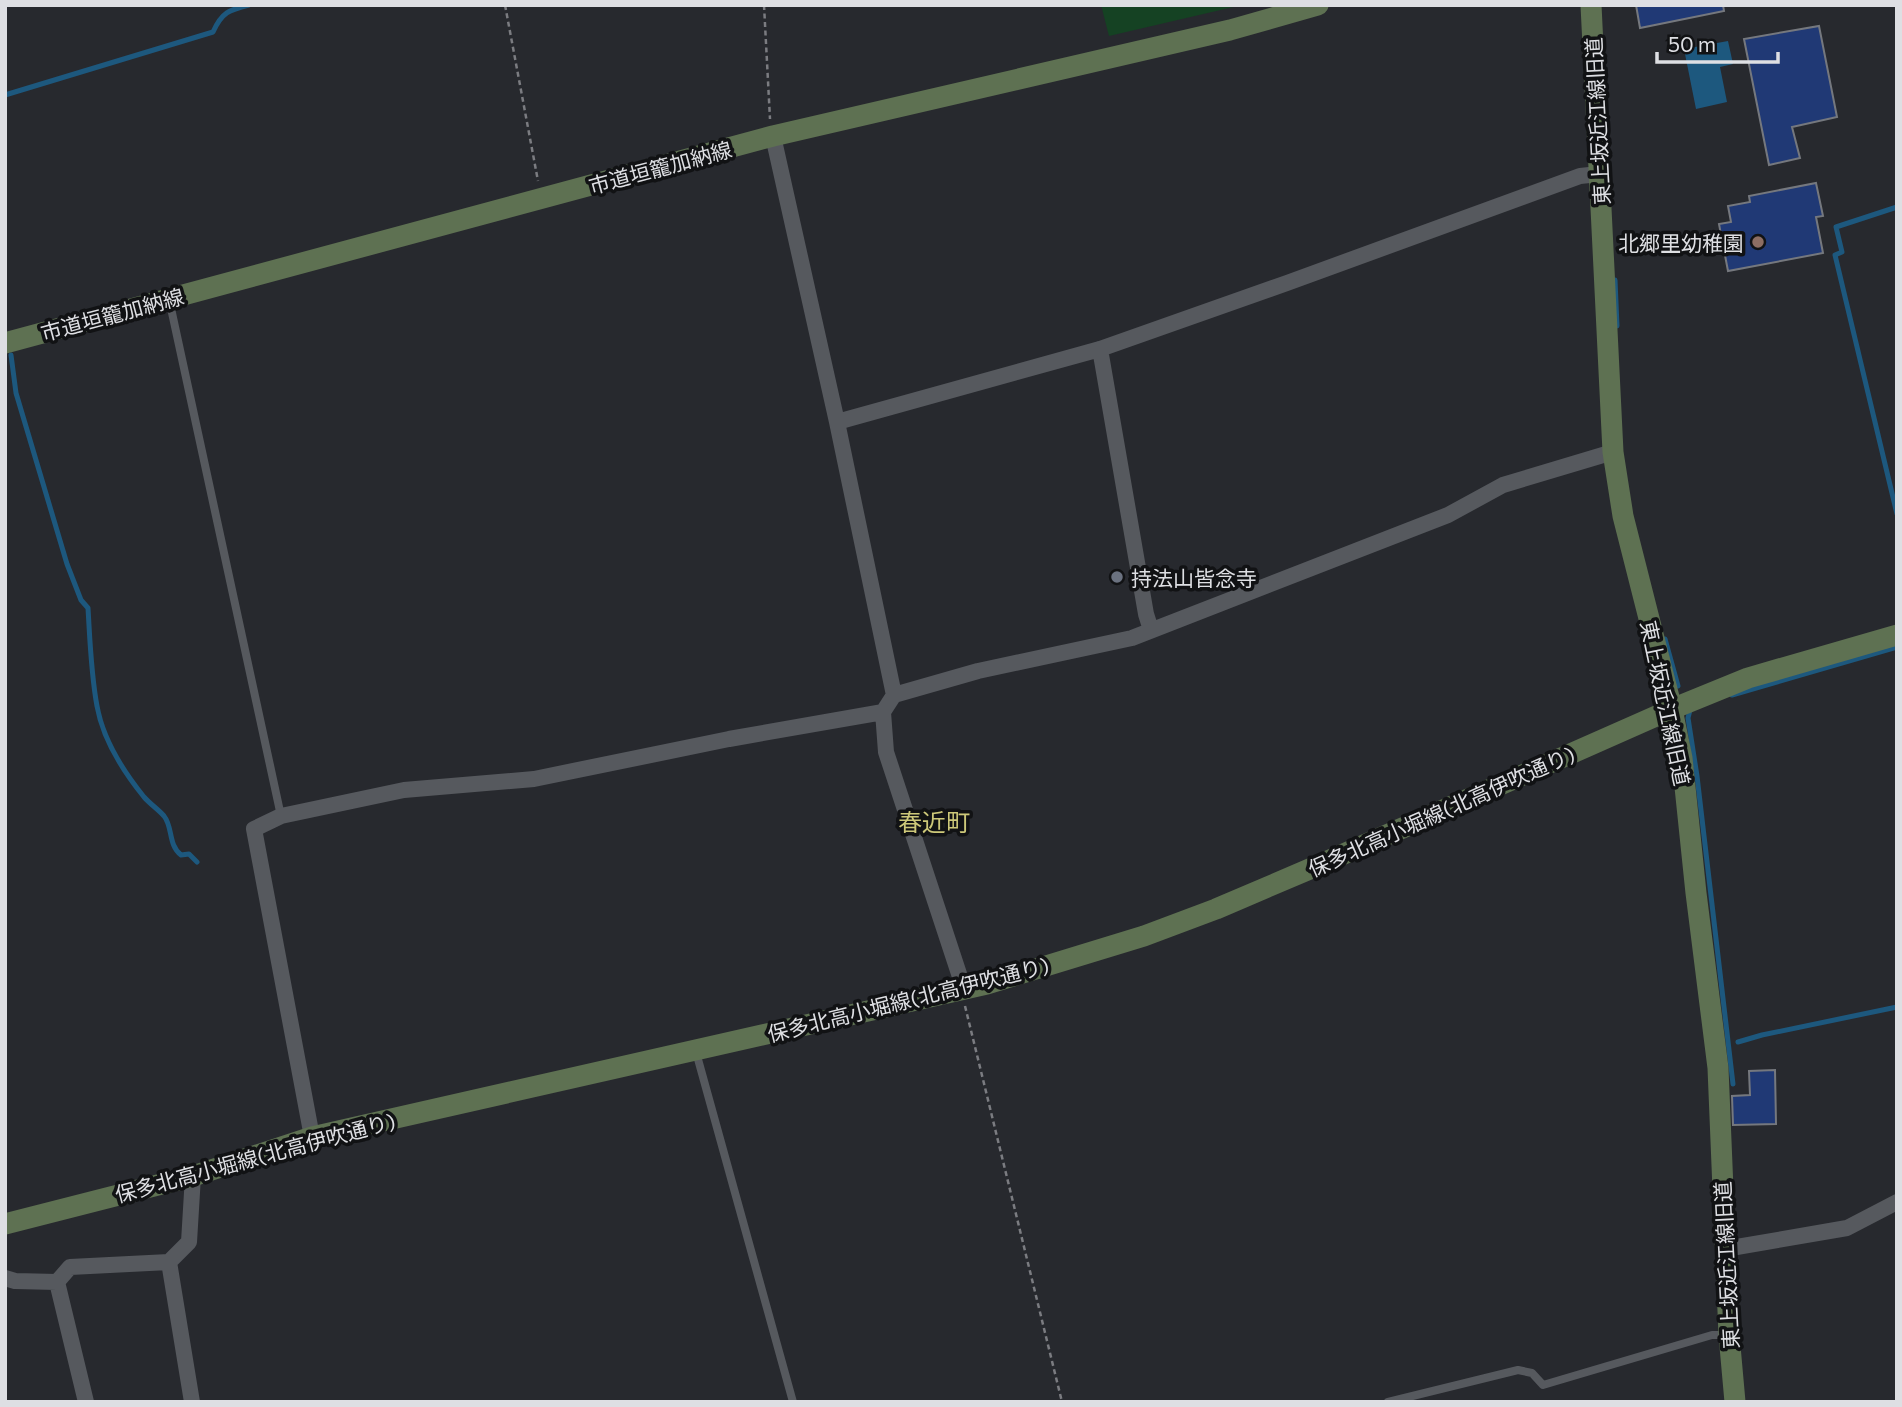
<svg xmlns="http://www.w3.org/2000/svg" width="1902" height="1407" font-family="Commissioner,'Noto Sans JP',sans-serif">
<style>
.green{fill:#154223}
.water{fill:#1d587e}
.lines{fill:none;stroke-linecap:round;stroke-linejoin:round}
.stream{stroke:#1d587e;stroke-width:5}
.building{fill:#203975;stroke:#75787e;stroke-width:2}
.path{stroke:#7b7c81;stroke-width:2.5;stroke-dasharray:5 3.5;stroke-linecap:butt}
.lane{stroke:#56595e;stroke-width:8}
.street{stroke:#56595e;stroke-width:16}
.secondary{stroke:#5e7152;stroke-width:21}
.education-dot{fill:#8d6e63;stroke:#111214;stroke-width:2.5}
.worship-dot{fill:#6b7280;stroke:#111214;stroke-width:2.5}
.labels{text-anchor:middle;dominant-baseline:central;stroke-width:7;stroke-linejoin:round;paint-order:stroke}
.street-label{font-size:21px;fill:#dedfe3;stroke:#111214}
.poi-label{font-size:21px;fill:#dedfe3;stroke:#111214;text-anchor:end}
.quarter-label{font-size:24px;fill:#cdc879;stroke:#111214}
</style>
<rect width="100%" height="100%" fill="#27292e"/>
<path class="green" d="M1101,5h141l-133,31z"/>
<path class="water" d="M1728,41l5,23 -13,3 7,35 -31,7 -12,-60z"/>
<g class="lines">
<path class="stream" d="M5,95l208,-63c9,-20 16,-22 36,-27
M1897,207l-61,20 6,25 -7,3 62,259
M1615,280l2,46
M11,355l5,38 51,171 14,36 7,8c2,33 3,66 9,98 6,34 26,65 47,91 6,7 14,12 20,19 9,11 4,29 17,39l8,-1 8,8
M1665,639l13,47
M1732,695l165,-48
M1690,710l-2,8 9,58 36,308
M1738,1042l24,-7 135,-28"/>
</g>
<path class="building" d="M1636,5h87l1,6 -84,17z
M1819,26l18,91 -45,10 8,31 -31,7 -25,-126z
M1816,183l7,33 -7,1 7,36 -95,18 -9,-47 12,-2 -3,-16 22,-4 -1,-6z
M1775,1070l1,54 -43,1 -1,-29 18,-1 -1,-24z"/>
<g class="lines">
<path class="path" d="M505,5l33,176
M764,5l6,114
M965,1006l97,396"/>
<path class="lane" d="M169,299l112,517
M696,1052l97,350
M1388,1402l130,-32 14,3 11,12 169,-50h17"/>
<path class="street" d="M773,136l64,286 57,273 84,-24 154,-33 316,-123 55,-30 110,-33
M1100,349l46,265 5,16
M837,422l263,-73 187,-66 293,-107 19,-2
M883,712l3,40 78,237
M312,1137l-58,-308 27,-13 123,-26 130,-11 195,-40 154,-27 11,-17
M1725,1249l122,-21 50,-26
M169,1262l23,140
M5,1278l10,3 42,1 29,120
M57,1282l13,-15 99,-5 20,-20 4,-66"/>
<path class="secondary" d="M1591,5l22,447 10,64 49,193 10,49 14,135 22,175 11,267 6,67
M5,343l768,-207 457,-106 88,-25
M5,1224l188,-48 119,-39 675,-153 157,-48 72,-27 96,-41 360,-159 76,-31 149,-43"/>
</g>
<circle class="education-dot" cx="1758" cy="242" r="7"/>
<circle class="worship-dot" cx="1117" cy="577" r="7"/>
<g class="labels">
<g class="street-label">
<text transform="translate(1597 121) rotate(-93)">東上坂近江線旧道</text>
<text transform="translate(660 167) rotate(-15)">市道垣籠加納線</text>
<text transform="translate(112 314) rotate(-15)">市道垣籠加納線</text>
<text transform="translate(1666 703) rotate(78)">東上坂近江線旧道</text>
<text transform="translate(1441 811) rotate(-24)">保多北高小堀線(北高伊吹通り)</text>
<text transform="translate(908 999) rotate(-14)">保多北高小堀線(北高伊吹通り)</text>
<text transform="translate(255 1157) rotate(-15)">保多北高小堀線(北高伊吹通り)</text>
<text transform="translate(1726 1265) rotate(-93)">東上坂近江線旧道</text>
</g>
<g class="poi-label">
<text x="1744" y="242">北郷里幼稚園</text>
<text x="1131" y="577" text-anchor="start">持法山皆念寺</text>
</g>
<g class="quarter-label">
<text x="934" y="821">春近町</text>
</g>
</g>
<rect width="1902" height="1407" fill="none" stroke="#dedfe3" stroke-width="14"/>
<path d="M1657 52v10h121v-10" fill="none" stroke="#dedfe3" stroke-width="3.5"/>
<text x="1668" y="52" font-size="21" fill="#dedfe3" stroke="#111214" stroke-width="5" paint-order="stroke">50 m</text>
</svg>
